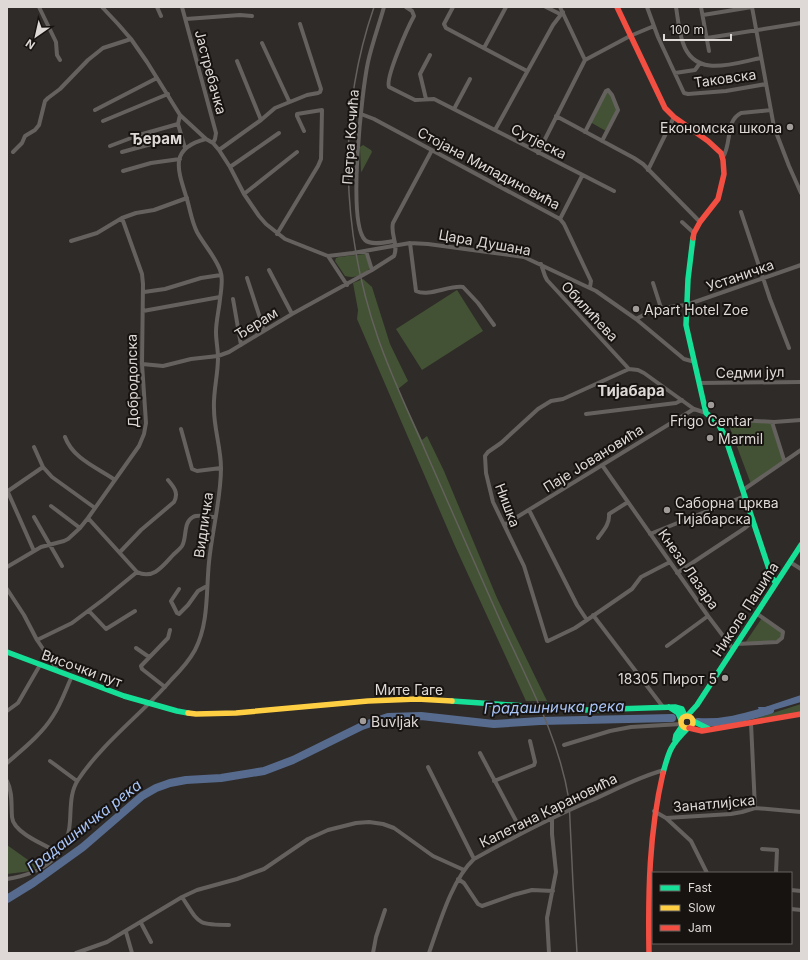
<svg xmlns="http://www.w3.org/2000/svg" width="808" height="960" font-family="Inter,sans-serif">
<style>
.green{fill:#435234}
.water{fill:#576b8e}
.lines{fill:none;stroke-linecap:round;stroke-linejoin:round}
.river{stroke:#576b8e;stroke-width:8}
.street{stroke:#64615e;stroke-width:4}
.fast{stroke:#16e098;stroke-width:5.5}
.slow{stroke:#ffcf43;stroke-width:5.5}
.jam{stroke:#f24e42;stroke-width:5.5}
.rail{stroke:#64615e;stroke-width:1.5}
.poi-dot{fill:#a19c99;stroke:#171311;stroke-width:1.5}
.labels{text-anchor:middle;dominant-baseline:central;stroke-width:4;stroke-linejoin:round;paint-order:stroke}
.street-label{font-size:14px;fill:#ded9d6;stroke:#171311}
.poi-label{font-size:14px;fill:#ded9d6;stroke:#171311;text-anchor:start}
.neighbourhood-label{font-size:15px;font-weight:bold;fill:#ded9d6;stroke:#171311}
.water-label{font-size:15px;font-style:italic;fill:#a8c4f7;stroke:#171311}
</style>
<rect width="100%" height="100%" fill="#2f2b28"/>
<path class="green" d="M609,88l8,21 -11,22 -16,-9z
M363,145l8,5 1,2 -10,19 -1,1 -1,-25z
M365,254l5,14c-8,7 -14,11 -25,8l-10,-15 1,-3 3,-1z
M363,279l9,8 18,57 18,37 -10,8 24,51 5,-4 17,35 53,127 50,103h-21l-71,-155 -98,-227 1,-9 -5,-27z
M457,290l26,41 -61,39 -26,-41z
M727,420l44,3 12,39 -32,22z
M762,618l21,14 -4,8 -34,3z
M801,704v9l-56,9z
M7,845l31,22 -7,4 -24,3z"/>
<path class="water" d="M801,695v7l-41,12 -2,-7h7z"/>
<g class="lines">
<path class="river" d="M698,722c25,2 48,-5 72,-12
M7,899l26,-16 50,-36 59,-51 14,-8 14,-5 16,-3 35,-2 43,-7 29,-11 69,-34 26,-9 33,-1 73,8 46,-3 132,-3"/>
<path class="street" d="M39,7l17,35 1,13 3,5
M102,7l16,17 13,15 16,23 33,53 26,24 7,4 6,7 11,17 14,27 15,22 7,8 19,15 43,17 19,29
M157,7l4,9
M182,7l34,126 -1,6 -2,4
M384,7c-5,18 -12,37 -16,55 -6,28 -21,160 -3,178 6,6 21,2 29,1
M406,7l6,4 2,5c-6,11 -29,62 -25,71l26,13 19,-1 180,92
M453,7l-9,17 2,4 81,43
M546,7l14,7
M560,7l25,53
M647,7l11,30 26,56 4,1 38,-3 40,-7
M676,7c2,12 3,25 7,36 12,36 51,20 78,15
M701,7l8,44
M752,7l22,120 15,39 12,27
M703,15l49,-8
M186,19l54,-4 12,1
M707,38l94,-15
M262,43l27,58
M484,48l22,-41
M237,61l24,59
M675,73l20,-3 5,-7
M426,99l-6,-25 10,-19
M454,109l16,-30
M95,110l62,-32
M361,114l13,5 186,100 4,5 27,57 -1,6
M180,115l-2,9 7,24
M556,116l78,42 9,6 57,58
M103,121l65,-27
M495,130l58,-105 10,-13
M585,132l21,-41 2,-1 4,5 6,15 -16,31
M110,146l29,-11 39,-11
M219,150l42,-30 14,-12 32,-13 11,-2 2,-1 1,-3 -21,-65
M13,152l9,-9 3,-7 10,-6 4,-5 6,-24 3,-3 12,-9 28,-29 15,-12 28,-9
M122,152l59,-16
M538,153l47,-93 45,-24 24,-10
M723,157c9,-14 2,-36 18,-44l30,-3
M230,167l49,-34
M648,170l26,-53
M123,171l28,-8 29,-4
M244,194l53,-42
M741,212l29,87 19,49
M560,219l22,-43
M682,222l12,11
M277,234l41,-68 3,-7 1,-49 -25,4v2l7,15
M71,241l26,-8 25,-15 14,-5 18,-3 33,-12
M410,243l6,48c13,6 33,-6 47,-4l15,16 16,22
M366,251l6,19 22,-14c5,-11 -4,-22 -1,-33l39,-73
M328,256l25,-3 57,-10 18,1 96,13 72,34 40,28 48,40 11,3
M541,264l4,12 2,4 82,89 9,1 6,3 50,36 12,4
M269,270l23,44
M247,278l17,52
M653,283l8,25
M144,292l21,-3 36,-11 20,-3
M233,299l8,46
M143,311l77,-14
M636,319l17,-9 8,-2 25,-3 115,-40
M142,364l21,2 28,-7 27,-3 11,-4 63,-38 80,-44
M629,369l-66,30 -12,2 -13,8 -37,34 -13,9 -3,4 1,17 7,29 31,64 23,75h1l27,-13 12,-8 45,-31 9,-12 29,-15
M699,383l102,-1
M586,414l90,-11 6,-3
M717,422l6,-3 51,3 27,-2
M772,422l12,38
M181,429l11,40 5,2 24,-3
M65,437c8,22 33,31 50,43
M34,447l9,20 9,10 43,31
M602,465l106,151 25,33
M7,490l27,61
M743,490l58,-40
M8,491l35,-24
M51,506l29,22
M529,510l48,95 10,15
M34,517l28,49
M88,518l49,54
M504,525l190,-116
M650,534l95,-38
M598,538c5,-7 12,-14 11,-24l19,-12
M120,552l21,-22 33,-28c5,-9 0,-15 -6,-22
M790,562l11,7
M7,567l34,-20 23,-6 4,-2 12,-11 8,-10 51,-72 5,-12 2,-11 -4,-59 1,-80 -1,-10 -20,-56
M677,573l68,-45 8,-7
M7,589l17,26 13,25 21,31
M179,589l-8,12 6,12 2,1 9,-9 10,-14 9,-5
M89,611l17,18 29,-18
M593,615l70,92
M37,640l35,-17 32,-24 33,-27c16,8 26,-6 36,-17 3,-3 7,-6 9,-9 5,-8 1,-24 11,-29 5,-3 16,0 22,0
M736,644l41,-2 5,-4 1,-6 -27,-19
M667,646l41,-30
M136,648l13,9
M165,687l-23,-18 -1,-3 27,-28 2,-8
M7,711l11,-8 22,-38
M751,723l4,85
M564,745l46,-14 21,-4 50,-3
M480,753l42,79
M50,761l27,20
M7,763c16,-14 35,-29 46,-47 8,-12 13,-27 19,-40
M428,767l46,92
M7,781c6,12 4,24 5,36 1,16 35,29 48,36
M494,781l40,-16 1,-3 -5,-21
M654,811l12,7 65,-4 11,-2 13,-4 46,4
M666,818l25,23 16,32
M762,849l15,1 -1,23
M7,879c33,-5 61,-21 63,-58 1,-14 0,-29 8,-41 25,-38 64,-66 93,-100 9,-9 18,-19 24,-30 14,-27 11,-59 14,-88 3,-31 12,-63 12,-94 0,-20 -7,-39 -7,-59 -1,-17 4,-34 4,-51 0,-9 -2,-17 -2,-26 0,-11 3,-22 4,-33 1,-8 3,-19 1,-26 -3,-13 -17,-28 -24,-41 -6,-12 -7,-24 -11,-36 -9,-28 -16,-48 20,-57
M458,879l6,4 14,21 4,2 31,-11 19,-5 21,1
M791,890l10,1
M182,897c18,27 14,28 47,28
M791,909l10,1
M141,923l10,19
M126,932l6,21
M76,953l31,-11 75,-45 15,-7 40,-11 27,-10 44,-30 20,-9 28,-7 13,-1 14,2 11,4 39,28 31,14
M373,953l3,-16 9,-27
M429,953c10,-28 23,-74 45,-94 38,-21 76,-41 116,-58 25,-11 48,-24 74,-31
M549,953l-2,-35 9,-46 -4,-38v-16"/>
<path class="fast" d="M693,238l-5,41 -2,46 20,88 11,9 7,12 48,144 4,5
M7,652l117,44 53,15 11,2
M452,701l73,5h35l26,4 89,-3 7,2 3,7
M669,707l9,6 3,7
M687,716l10,-11 104,-160
M693,721l16,8
M675,740l1,-5 6,-9
M663,773c6,-22 7,-27 24,-44"/>
<path class="slow" d="M188,713l8,1 40,-1 132,-12 49,-2 35,2
M681 722a6 6 0 1 1 12 0a6 6 0 1 1-12 0Z"/>
<path class="jam" d="M617,7l48,101 9,9 34,24 13,12 2,7 1,14 -6,25 -18,23 -6,11 -1,5
M689,728l13,3 99,-17
M649,953c-1,-61 0,-120 14,-180"/>
<path class="rail" d="M374,7c-37,107 -33,224 4,331 13,38 31,75 47,112 26,59 52,119 78,177 26,57 56,111 66,173l4,84 4,69"/>
</g>
<g class="poi-dot">
<circle cx="790" cy="127" r="4"/>
<circle cx="636" cy="309" r="4"/>
<circle cx="711" cy="405" r="4"/>
<circle cx="710" cy="438" r="4"/>
<circle cx="667" cy="510" r="4"/>
<circle cx="725" cy="678" r="4"/>
<circle cx="363" cy="721" r="4"/>
</g>
<g class="labels">
<g class="street-label">
<text transform="translate(211 72) rotate(75)">Јастребачка</text>
<text transform="translate(725 78) rotate(-8)">Таковска</text>
<text transform="translate(350 137) rotate(-86)">Петра Кочића</text>
<text transform="translate(539 141) rotate(27)">Сутјеска</text>
<text transform="translate(489 168) rotate(28)">Стојана Миладиновића</text>
<text transform="translate(485 242) rotate(10)">Цара Душана</text>
<text transform="translate(740 275) rotate(-19)">Устаничка</text>
<text transform="translate(590 311) rotate(47)">Обилићева</text>
<text transform="translate(256 323) rotate(-31)">Ђерам</text>
<text transform="translate(750 372) rotate(-1)">Седми јул</text>
<text transform="translate(132 381) rotate(-91)">Добродолска</text>
<text transform="translate(593 458) rotate(-32)">Паје Јовановића</text>
<text transform="translate(508 505) rotate(69)">Нишка</text>
<text transform="translate(203 525) rotate(-82)">Видличка</text>
<text transform="translate(689 569) rotate(55)">Кнеза Лазара</text>
<text transform="translate(745 609) rotate(-57)">Николе Пашића</text>
<text transform="translate(82 668) rotate(20)">Височки пут</text>
<text x="409" y="689">Мите Гаге</text>
<text transform="translate(714 803) rotate(-5)">Занатлијска</text>
<text transform="translate(548 810) rotate(-26)">Капетана Карановића</text>
</g>
<g class="poi-label">
<text x="782" y="127" text-anchor="end">Економска школа</text>
<text x="644" y="309">Apart Hotel Zoe</text>
<text x="711" y="420" text-anchor="middle">Frigo Centar</text>
<text x="718" y="438">Marmil</text>
<text x="675" y="502">Саборна црква<tspan x="675" dy="16">Тијабарска</tspan></text>
<text x="717" y="678" text-anchor="end">18305 Пирот 5</text>
<text x="371" y="721">Buvljak</text>
</g>
<g class="neighbourhood-label">
<text x="156" y="138">Ђерам</text>
<text x="631" y="390">Тијабара</text>
</g>
<g class="water-label">
<text transform="translate(554 707) rotate(-1)">Градашничка река</text>
<text transform="translate(84 826) rotate(-38)">Градашничка река</text>
</g>
</g>
<rect width="808" height="960" fill="none" stroke="#ded9d6" stroke-width="16"/>
<rect x="652" y="872" width="140" height="72" fill="#171311" stroke="#676260"/>
<rect x="660" y="885" width="20" height="6" fill="#16e098" stroke="#676260"/>
<text x="688" y="892" font-size="12" fill="#ded9d6">Fast</text>
<rect x="660" y="905" width="20" height="6" fill="#ffcf43" stroke="#676260"/>
<text x="688" y="912" font-size="12" fill="#ded9d6">Slow</text>
<rect x="660" y="925" width="20" height="6" fill="#f24e42" stroke="#676260"/>
<text x="688" y="932" font-size="12" fill="#ded9d6">Jam</text>
<g transform="translate(36 36) rotate(214)" stroke="#171311" stroke-width="3" paint-order="stroke">
<path d="M0-3L7 15L0 10L-7 15Z" fill="#ded9d6"/>
<text y="-6" font-size="11" font-weight="bold" text-anchor="middle" fill="#ded9d6">N</text>
</g>
<path d="M664 34v6h67v-6" fill="none" stroke="#ded9d6" stroke-width="2"/>
<text x="670" y="34" font-size="12" fill="#ded9d6" stroke="#171311" stroke-width="3" paint-order="stroke">100 m</text>
</svg>
